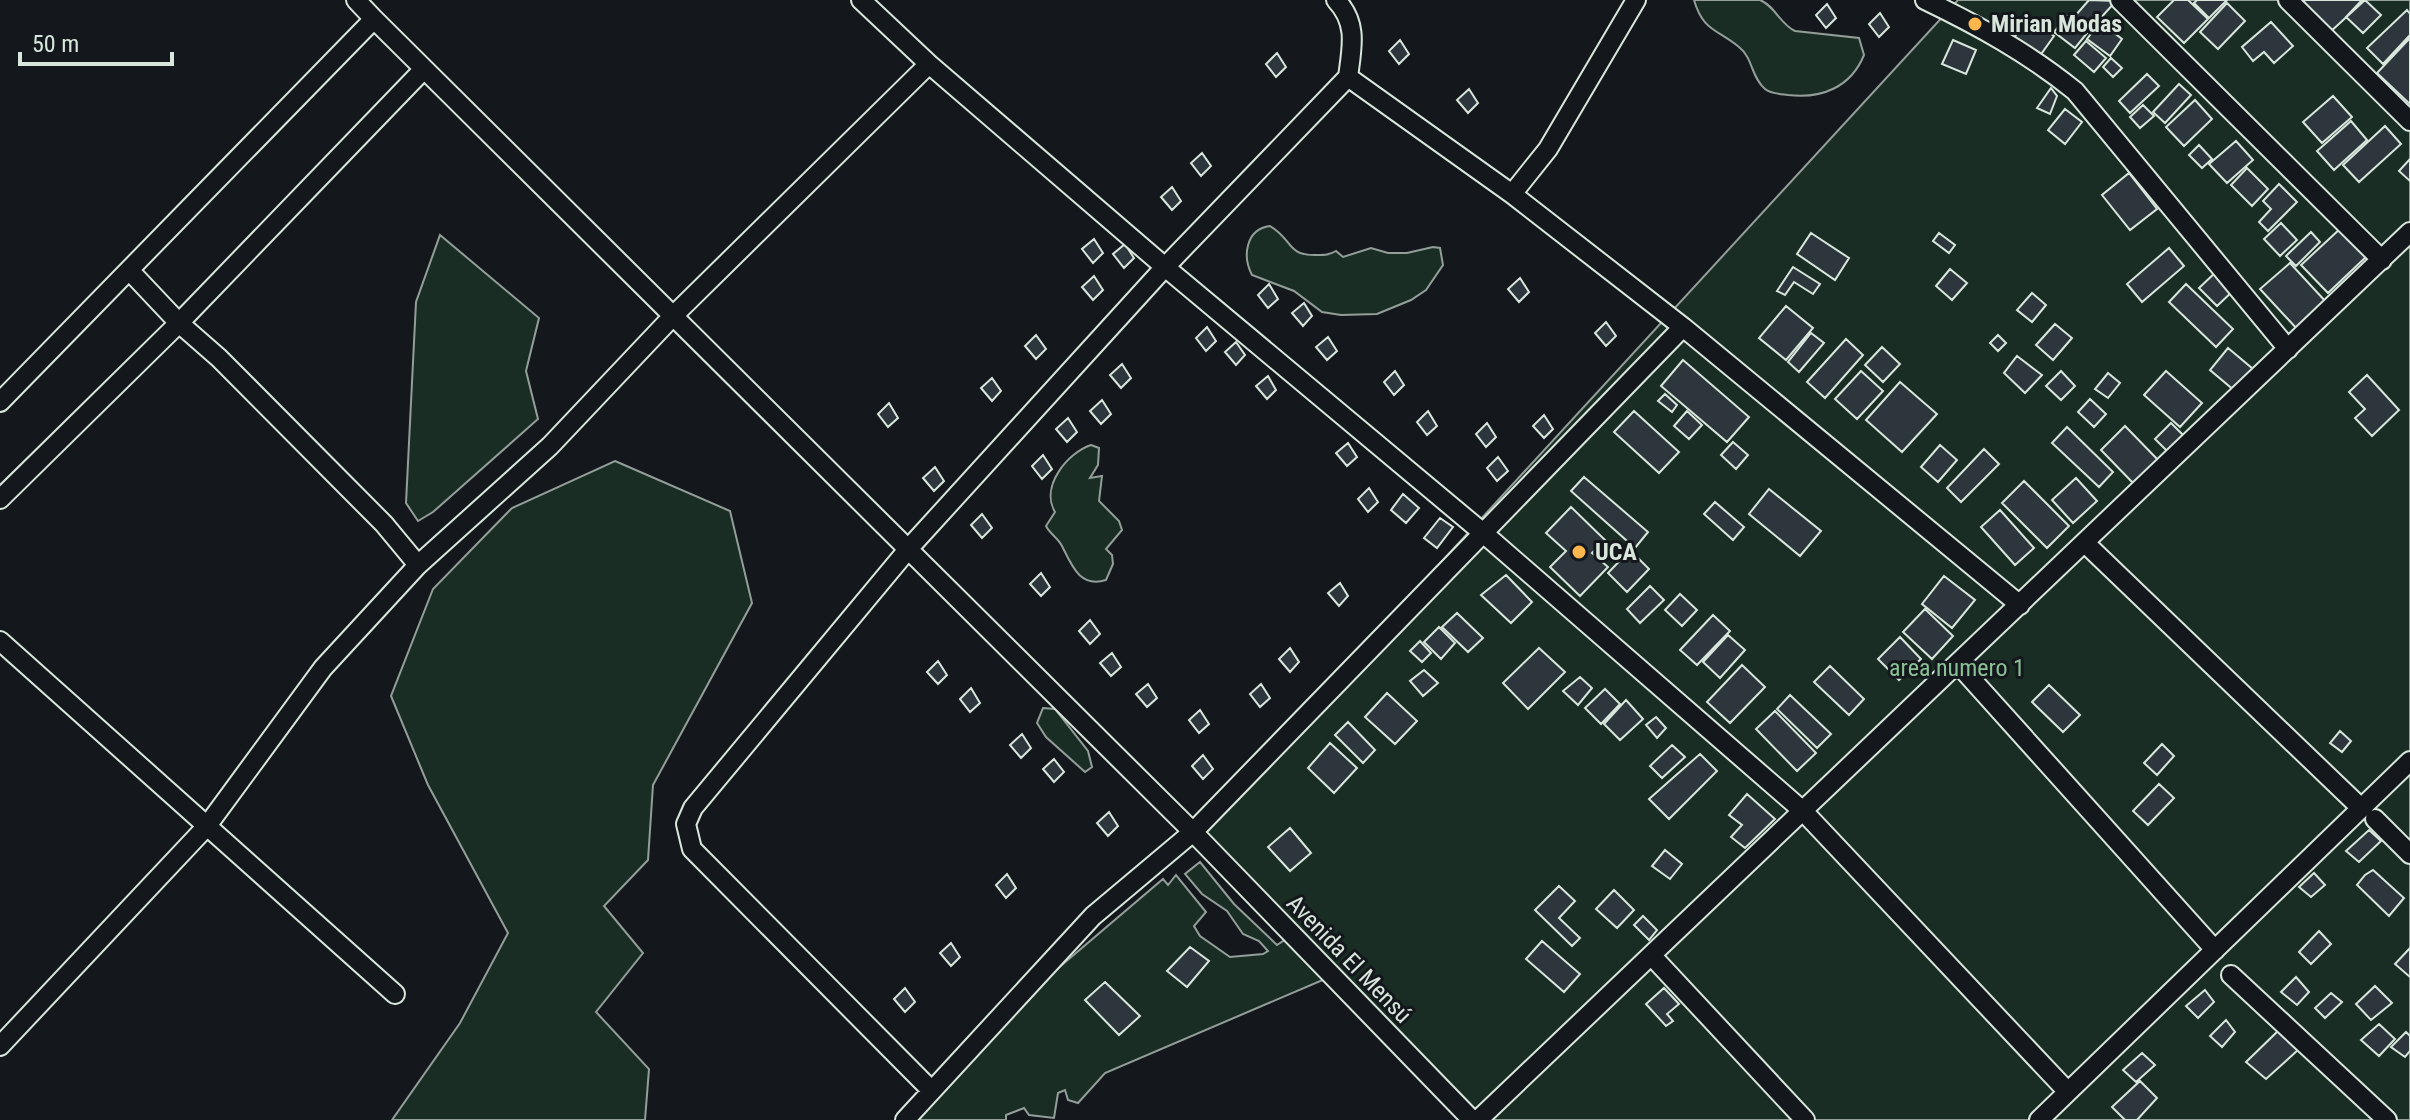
<svg xmlns="http://www.w3.org/2000/svg" width="2410" height="1120" font-family="'Roboto Condensed',sans-serif">
<style>
.green{fill:#1a2d24;stroke:#939e99;stroke-width:2}
.building{fill:#2c363c;stroke:#d8e6dc;stroke-width:2}
.lines{fill:none;stroke-linecap:round;stroke-linejoin:round}
.street-casing{stroke:#d8e6dc;stroke-width:22}
.street{stroke:#14181c;stroke-width:18}
.poi-dot{fill:#ffb74d;stroke:#14181c;stroke-width:3}
.labels{text-anchor:middle;dominant-baseline:central;stroke-width:6;stroke-linejoin:round;paint-order:stroke}
.poi-label{font-size:24px;font-weight:bold;fill:#d8e6dc;stroke:#14181c;text-anchor:start}
.park-label{font-size:24px;fill:#8ac095;stroke:#14181c}
.street-label{font-size:24px;fill:#d8e6dc;stroke:#14181c}
</style>
<rect width="100%" height="100%" fill="#14181c"/>
<path class="green" d="M1694,0c14,0 54,0 66,0 15,6 20,24 35,31l64,7 5,17c-13,32 -42,44 -76,40 -7,-1 -17,-1 -23,-6 -14,-12 -12,-31 -26,-42 -22,-18 -36,-16 -45,-47z
M1958,0h452v1120h-938l-140,-144 -227,97 -27,30 -10,-3 -3,-10 -7,3 -4,25 -25,-3 -5,-7 -18,7v5h-89l32,-53 87,-80 127,-108 5,6 8,-10 30,37 -12,14 6,10 30,21 33,-3 5,-3 -9,-10 -16,-7 -16,-23 -25,-17 -17,-20 15,-12 34,42 43,41 15,-10 -99,-103z
M1270,226c23,13 16,30 47,29 8,0 12,0 19,-4l7,6 28,-9 17,5h19l26,-6 7,1 3,17 -17,25 -15,10 -34,14 -36,1 -19,-3 -28,-21 -42,-16c-10,-19 -6,-46 18,-49z
M440,235l99,83 -13,53 12,48 -105,93 -15,9 -12,-18 10,-201z
M1091,445l8,3 -1,17 -8,13 12,-2 -3,25 20,20 3,9 -16,19 6,6 1,9 -7,16c-26,8 -34,-14 -44,-34 -4,-8 -12,-12 -16,-20l9,-14c-15,-25 12,-59 36,-67z
M615,461l115,50 22,92 -99,182 -5,75 -44,46 39,47 -47,59 53,57 -4,51h-253l68,-97 48,-90 -80,-148 -37,-89 42,-107 79,-81z
M1043,708l12,1 33,42 4,16 -7,5 -39,-35 -9,-14z"/>
<path class="building" d="M2089,0l27,1 -26,29 -15,-14z
M2174,0h14l20,19 -24,24 -27,-26z
M2197,0h30l-18,18 -15,-15z
M2305,0h60l-36,33 -27,-30z
M2362,0h3l16,15 -18,18 -17,-16z
M2227,3l18,18 -27,28 -18,-17z
M1827,4l9,14 -10,10 -10,-13z
M2407,10l3,4v21l-27,29 -16,-16z
M1880,13l9,14 -10,10 -10,-13z
M2067,16l21,16 -13,16 -21,-16z
M2029,18l25,18 -15,21 -26,-18z
M2100,22l22,17 -12,17 -23,-17z
M2271,22l22,24 -19,17 -10,-11 -11,9 -11,-14z
M2410,38v66l-33,-31z
M1400,40l9,14 -10,10 -10,-13z
M1953,40l23,10 -10,24 -24,-10z
M2086,41l20,17 -12,14 -20,-17z
M1277,53l9,14 -10,10 -10,-13z
M2111,58l11,10 -9,9 -10,-10z
M2147,74l12,12 -29,27 -11,-12z
M2179,84l12,11 -26,28 -12,-11z
M2051,88l6,8 -7,18 -13,-6z
M1469,89l9,14 -10,10 -11,-13z
M2333,96l19,21 -30,26 -19,-21z
M2195,100l17,19 -28,27 -18,-19z
M2143,105l11,11 -14,12 -10,-11z
M2065,109l17,13 -17,22 -17,-14z
M2351,121l16,19 -33,30 -17,-19z
M2385,126l16,18 -42,38 -16,-17z
M2236,141l17,19 -26,23 -18,-19z
M2199,145l13,14 -10,9 -13,-13z
M1202,153l9,13 -10,10 -10,-13z
M2410,159v22l-11,-10z
M2247,168l21,21 -16,17 -21,-21z
M2129,173l28,36 -27,21 -28,-35z
M2279,184l18,18 -29,29 -9,-9 12,-13 -8,-8z
M1172,187l9,14 -9,9 -11,-13z
M2281,223l16,17 -17,16 -16,-17z
M2341,228l26,28 -39,37 -27,-28z
M2311,232l9,10 -24,24 -10,-10z
M1811,233l38,25 -14,22 -38,-26z
M1939,233l16,12 -6,8 -16,-12z
M1094,239l9,14 -10,10 -11,-14z
M1125,244l9,14 -10,10 -11,-14z
M2169,248l15,18 -42,36 -15,-18z
M2290,263l37,40 -29,27 -38,-41z
M1793,267l27,17 -7,10 -19,-12 -9,13 -8,-4z
M1950,269l17,14 -15,17 -16,-14z
M2217,271l18,18 -18,17 -18,-18z
M1094,276l9,14 -10,10 -11,-13z
M1520,278l9,14 -10,10 -11,-13z
M1269,284l9,15 -10,9 -10,-13z
M2186,284l47,45 -17,18 -47,-45z
M2032,293l14,12 -14,17 -15,-12z
M1304,303l8,13 -9,10 -11,-13z
M1786,306l27,22 -27,32 -27,-22z
M1606,322l10,14 -10,10 -11,-13z
M2055,324l17,14 -19,22 -17,-15z
M1207,327l9,14 -10,10 -10,-13z
M1811,333l13,10 -25,29 -11,-10z
M1036,335l10,14 -10,10 -11,-13z
M1998,335l8,8 -8,8 -8,-8z
M1328,337l9,14 -10,9 -11,-13z
M1846,339l17,16 -38,43 -18,-16z
M1236,342l9,13 -9,10 -11,-13z
M1882,347l18,17 -17,18 -18,-17z
M2228,348l25,21 -18,22 -25,-21z
M2017,356l25,19 -17,18 -21,-20z
M1683,360l66,57 -22,25 -66,-56z
M1122,364l9,14 -10,10 -11,-13z
M1395,371l9,14 -10,10 -10,-13z
M1861,371l22,20 -26,28 -22,-20z
M2061,371l14,15 -14,14 -15,-14z
M2166,371l36,32 -22,24 -36,-32z
M2108,373l12,10 -12,15 -13,-9z
M2367,375l32,35 -27,26 -17,-18 10,-9 -16,-17z
M1268,376l8,14 -9,9 -11,-13z
M992,378l9,13 -9,10 -11,-13z
M1900,382l37,32 -35,38 -36,-32z
M1665,394l12,11 -5,7 -14,-11z
M2090,399l16,15 -12,13 -16,-15z
M1102,400l9,14 -10,10 -11,-13z
M889,403l9,15 -10,9 -10,-13z
M1428,411l9,15 -10,9 -10,-13z
M1634,411l45,41 -20,21 -45,-41z
M1687,411l15,14 -13,14 -15,-13z
M1544,415l9,14 -9,9 -11,-12z
M1068,418l9,14 -10,10 -11,-13z
M1487,423l9,14 -10,10 -10,-13z
M2171,423l14,14 -18,14 -12,-12z
M2125,426l35,36 -25,23 -34,-35z
M2067,427l46,45 -14,15 -47,-44z
M1733,442l15,13 -12,14 -15,-14z
M1348,443l9,14 -10,9 -11,-13z
M1940,445l17,15 -19,22 -17,-15z
M1984,449l15,15 -38,38 -14,-14z
M1043,455l9,14 -10,10 -10,-13z
M1498,457l10,14 -11,10 -10,-13z
M935,467l9,14 -10,10 -11,-13z
M1584,477l64,55 -13,16 -64,-57z
M2076,478l21,23 -24,22 -21,-23z
M2024,481l45,45 -22,22 -45,-45z
M1369,488l9,14 -10,10 -10,-13z
M1769,489l52,42 -21,25 -51,-42z
M1403,494l16,14 -13,15 -15,-13z
M1715,502l29,25 -11,13 -29,-26z
M1571,507l34,33 -13,13 16,14 -28,29 -30,-29 16,-16 -20,-18z
M2000,510l34,38 -19,17 -34,-38z
M982,514l10,14 -10,10 -11,-13z
M1440,518l13,9 -16,21 -13,-10z
M1630,550l19,19 -22,23 -19,-19z
M1041,573l9,14 -9,9 -11,-12z
M1506,575l26,27 -21,21 -30,-28z
M1944,576l31,24 -23,28 -30,-24z
M1340,583l8,13 -9,10 -11,-13z
M1650,586l14,14 -24,23 -13,-14z
M1680,594l17,16 -15,16 -17,-16z
M1925,609l28,27 -21,23 -29,-27z
M1457,613l26,25 -15,14 -26,-25z
M1713,615l17,16 -33,34 -17,-15z
M1090,620l10,14 -10,10 -11,-13z
M1439,627l16,16 -14,16 -17,-17z
M1728,635l17,15 -25,28 -17,-16z
M1900,637l21,22 -22,21 -21,-21z
M1420,641l11,12 -9,9 -12,-11z
M1290,648l9,14 -9,10 -11,-13z
M1539,648l26,24 -37,37 -25,-26z
M1112,653l9,14 -10,9 -11,-13z
M938,661l9,14 -9,9 -11,-12z
M1742,665l23,22 -35,36 -23,-21z
M1830,666l34,33 -15,16 -35,-33z
M1424,670l14,13 -15,13 -13,-15z
M1580,677l12,11 -14,17 -15,-14z
M1148,684l9,14 -10,9 -11,-13z
M1261,684l9,14 -10,9 -10,-13z
M2049,685l31,30 -17,17 -31,-30z
M971,688l9,15 -10,9 -10,-13z
M1605,689l15,15 -19,20 -16,-16z
M1387,693l30,28 -22,23 -30,-27z
M1790,695l41,39 -14,14 -40,-39z
M1626,700l17,19 -23,21 -16,-16z
M1200,710l9,14 -10,9 -10,-13z
M1775,711l41,42 -19,18 -41,-42z
M1656,717l10,11 -9,10 -11,-13z
M1348,722l27,28 -12,13 -28,-28z
M2340,731l11,10 -9,11 -12,-9z
M1022,734l9,14 -10,10 -11,-13z
M1330,743l27,25 -23,25 -26,-25z
M2162,744l12,12 -17,19 -13,-12z
M1672,745l13,12 -23,21 -12,-12z
M1700,754l17,17 -48,48 -20,-20z
M1203,755l10,14 -10,10 -11,-13z
M1054,759l10,13 -10,10 -11,-13z
M2159,784l15,14 -26,27 -15,-14z
M1747,794l28,25 -30,29 -14,-11 11,-12 -13,-10z
M1109,812l9,14 -10,10 -11,-13z
M1290,828l21,25 -21,18 -22,-24z
M2369,830l12,11 -22,21 -13,-11z
M1665,850l17,14 -12,15 -18,-13z
M2373,870l31,28 -15,18 -32,-31 8,-10z
M2314,873l11,12 -14,12 -12,-10z
M1007,874l9,14 -10,10 -10,-13z
M1559,886l16,15 -16,17 21,20 -8,8 -37,-36z
M1614,890l20,20 -17,18 -21,-19z
M1643,916l14,14 -8,10 -15,-15z
M2319,931l12,13 -20,20 -12,-12z
M1542,941l38,33 -16,18 -38,-33z
M951,943l9,14 -9,9 -11,-13z
M1190,947l19,14 -22,26 -20,-16z
M2410,948v29l-15,-13z
M2296,977l13,15 -12,13 -16,-13z
M1105,982l35,34 -21,19 -34,-35z
M2375,986l17,17 -21,17 -15,-16z
M905,988l10,14 -10,10 -11,-13z
M1664,988l15,16 -12,10 6,7 -7,5 -20,-22z
M2205,990l9,12 -16,16 -12,-12z
M2331,993l11,9 -17,16 -10,-10z
M2226,1020l9,12 -13,15 -12,-11z
M2379,1024l16,15 -16,17 -18,-16z
M2278,1031l20,19 -32,29 -20,-17z
M2406,1032l4,4v15l-5,6 -14,-10z
M2142,1053l13,12 -19,17 -13,-12z
M2140,1081l17,17 -20,22h-12l-13,-13z"/>
<g class="lines">
<defs>
<path id="street" d="M861,0l68,64 236,203 317,265 321,279 265,281
M1336,0c22,23 16,47 12,77l164,117 171,133 337,278
M1925,0c54,26 103,53 150,91l213,258
M2120,0l262,260
M2288,0l122,121
M374,19l819,813 279,288
M1512,194l36,-45 88,-149
M129,270l50,53 245,-254
M0,402l374,-383 -18,-19
M0,499l179,-176 40,35 165,166 34,41 -95,103 -116,158 -207,220
M2085,543l276,265
M418,565l132,-119 123,-130 256,-252
M0,641l395,353
M1958,664l257,286
M2375,819l35,35
M1651,955l154,165
M2231,975l156,145
M931,1090l-239,-241 -6,-25 7,-16 217,-261 255,-280 183,-190
M905,1120l188,-204 100,-84 490,-505
M1478,1120l932,-888
M2039,1120l371,-359"/>
</defs>
<use href="#street" class="street-casing"/>
<use href="#street" class="street"/>
</g>
<g class="poi-dot">
<circle cx="1975" cy="24" r="8"/>
<circle cx="1579" cy="552" r="8"/>
</g>
<g class="labels">
<g class="poi-label">
<text x="1991" y="24">Mirian Modas</text>
<text x="1595" y="552">UCA</text>
</g>
<g class="park-label">
<text x="1957" y="668">area numero 1</text>
</g>
<g class="street-label">
<text transform="translate(1349 959) rotate(46)">Avenida El Mensú</text>
</g>
</g>
<path d="M20 52v12h152v-12" fill="none" stroke="#d8e6dc" stroke-width="4"/>
<text x="32" y="52" font-size="24" fill="#d8e6dc" stroke="#14181c" stroke-width="6" paint-order="stroke">50 m</text>
</svg>
